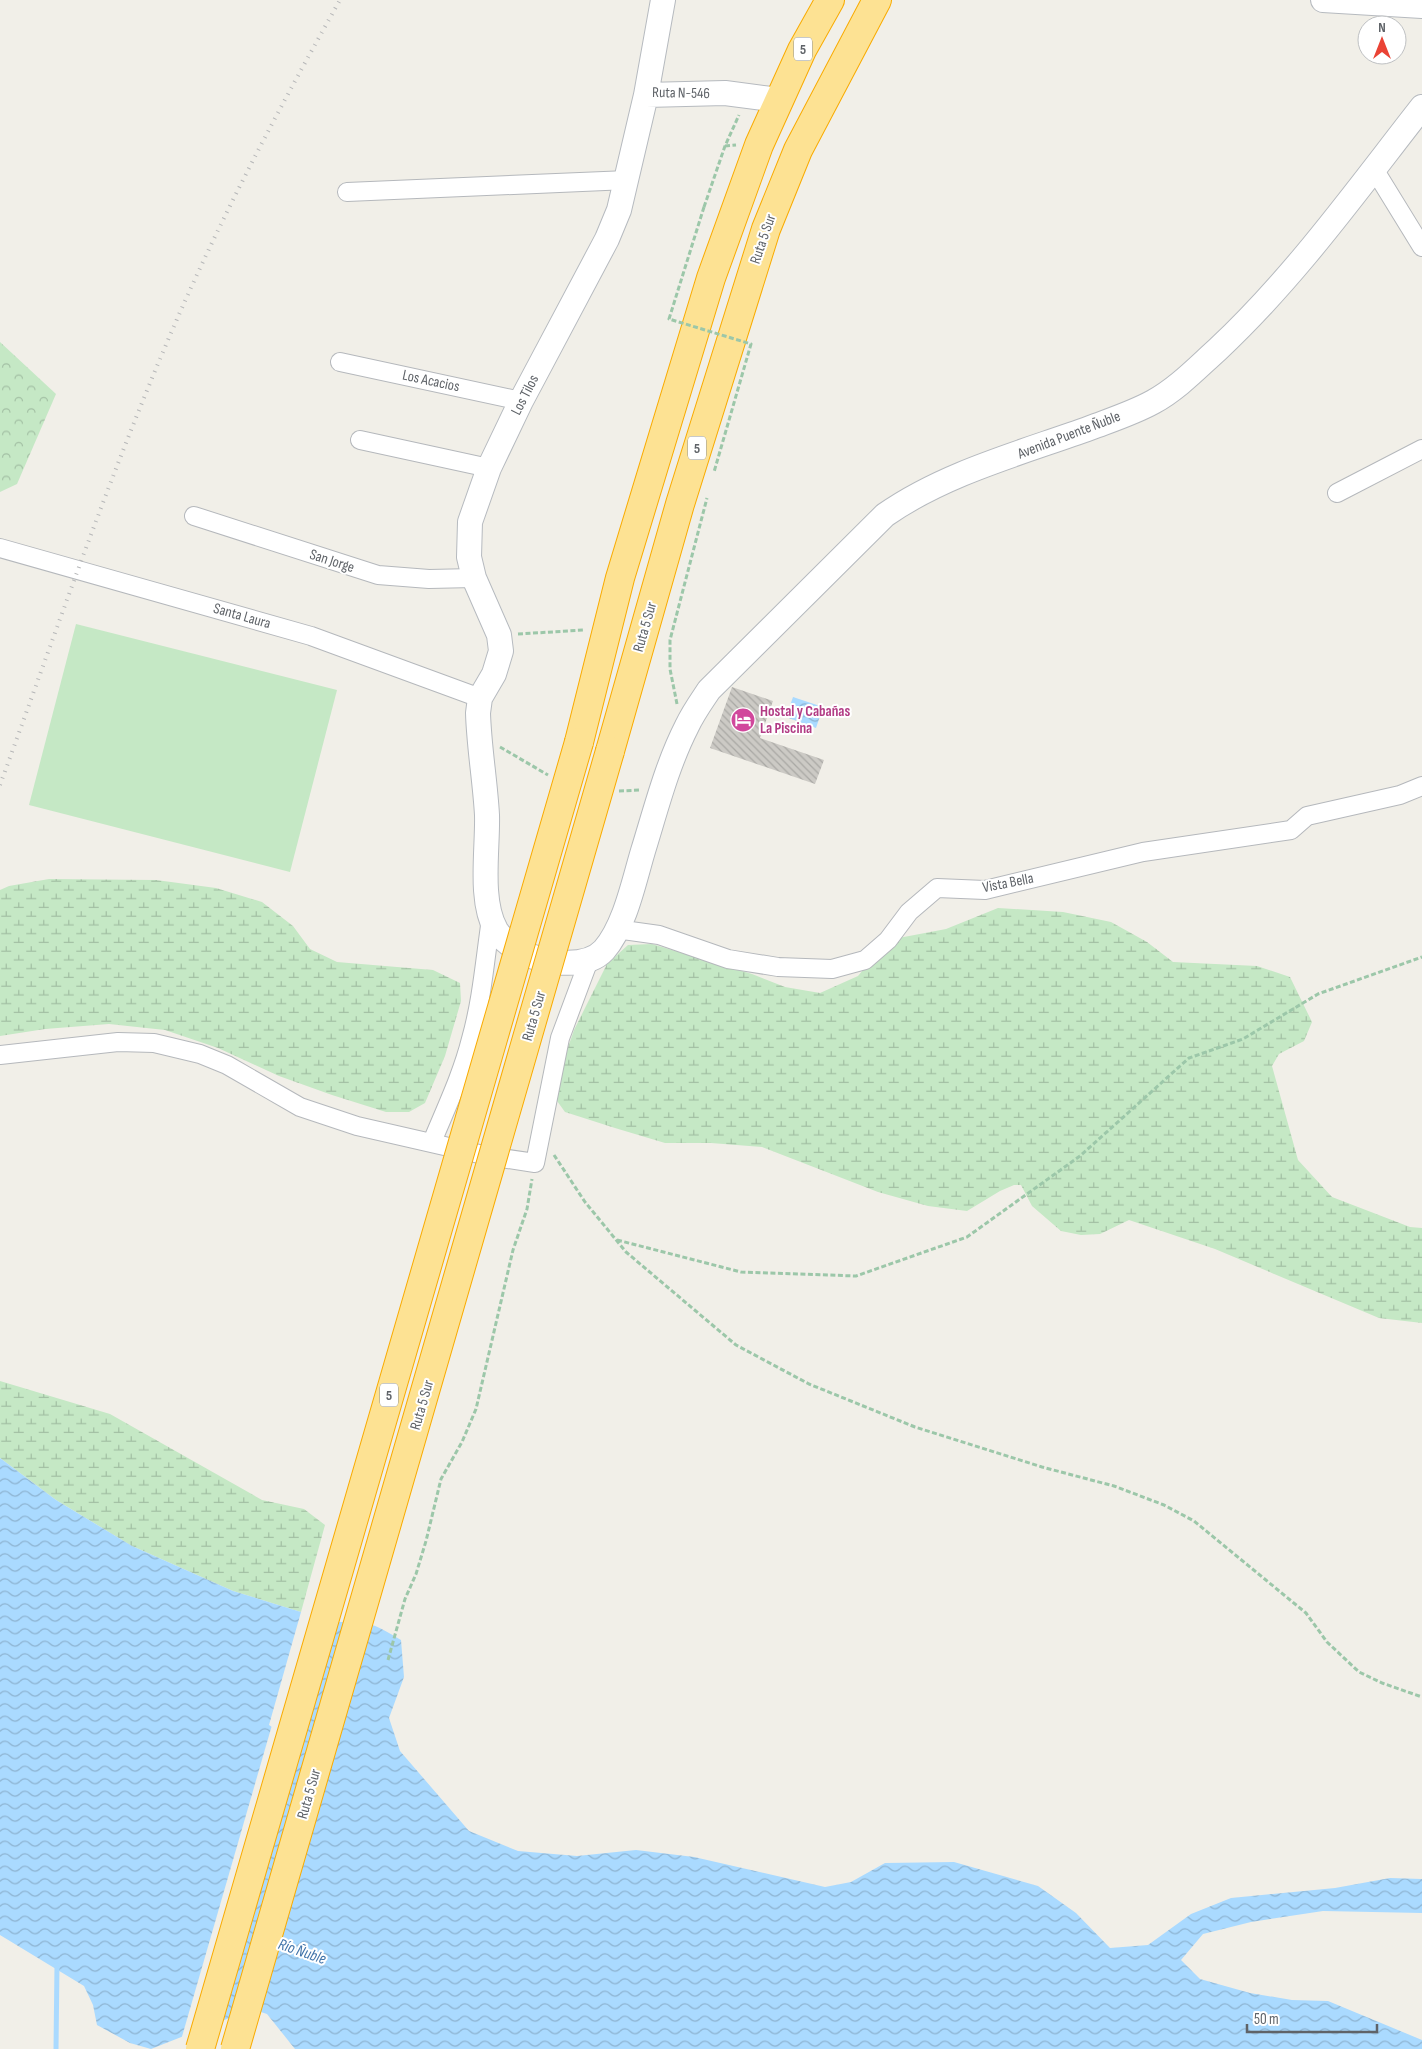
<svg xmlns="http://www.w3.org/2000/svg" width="1422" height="2049" font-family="'Sofia Sans Condensed',sans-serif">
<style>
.forest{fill:url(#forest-crowns)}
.wetland{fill:url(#wetland-marsh)}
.pitch{fill:#c5e8c5}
.water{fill:url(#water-waves)}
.pier{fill:#f1efe8}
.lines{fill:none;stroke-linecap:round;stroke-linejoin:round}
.stream{stroke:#aadaff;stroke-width:5}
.building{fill:url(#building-back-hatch)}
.street-casing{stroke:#b5b8bc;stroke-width:20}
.secondary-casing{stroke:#b6babf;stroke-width:26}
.highway-casing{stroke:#f9ab00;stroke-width:30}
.path{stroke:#9cc7a9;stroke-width:3;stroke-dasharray:5 2.5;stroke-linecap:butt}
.street{stroke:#fff;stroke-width:18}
.secondary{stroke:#fff;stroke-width:24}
.highway{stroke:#fde293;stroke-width:28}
.rail{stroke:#b6b7b8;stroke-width:4;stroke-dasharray:1 6;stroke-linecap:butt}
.highway-bridge-casing{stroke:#f9ab00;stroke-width:30;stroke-linecap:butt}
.path-bridge{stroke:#9cc7a9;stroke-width:3;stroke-dasharray:5 2.5;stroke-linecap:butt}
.highway-bridge{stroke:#fde293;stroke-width:28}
.labels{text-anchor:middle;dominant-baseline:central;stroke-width:4;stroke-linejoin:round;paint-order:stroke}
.shield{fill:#fff;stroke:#8f9295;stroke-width:1}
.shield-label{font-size:14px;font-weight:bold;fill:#5f6368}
.street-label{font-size:15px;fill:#5f6368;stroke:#fff}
.hotel-label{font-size:15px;font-weight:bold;fill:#b23c85;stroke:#fff;text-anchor:start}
.water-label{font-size:16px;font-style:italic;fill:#4174aa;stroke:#fff}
</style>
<defs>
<pattern id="forest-crowns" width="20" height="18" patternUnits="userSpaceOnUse" patternTransform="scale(1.25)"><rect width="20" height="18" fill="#c5e8c5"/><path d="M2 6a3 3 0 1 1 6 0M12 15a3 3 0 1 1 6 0" fill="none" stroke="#a3c0a4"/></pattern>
<pattern id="wetland-marsh" width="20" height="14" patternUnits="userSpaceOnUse" patternTransform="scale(1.25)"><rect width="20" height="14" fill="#c5e8c5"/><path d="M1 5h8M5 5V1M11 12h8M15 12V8" fill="none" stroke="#a3c0a4"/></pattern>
<pattern id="water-waves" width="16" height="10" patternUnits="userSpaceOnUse" patternTransform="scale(1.25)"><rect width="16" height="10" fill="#aadaff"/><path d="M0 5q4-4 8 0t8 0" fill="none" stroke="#8eb4d2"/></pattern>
<pattern id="building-back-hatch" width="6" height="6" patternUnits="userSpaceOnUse" patternTransform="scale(1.25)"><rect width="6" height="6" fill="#cccac5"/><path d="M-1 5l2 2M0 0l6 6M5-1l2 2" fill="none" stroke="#a9a8a4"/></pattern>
</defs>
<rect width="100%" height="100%" fill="#f1efe8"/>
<path class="forest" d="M0,342l56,52 -39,90 -17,8z"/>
<path class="wetland" d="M49,879l107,1 60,8 46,14 31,24 17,23 27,13 96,8 27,13 1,18 -16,55 -20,47 -16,9h-23l-54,-17 -53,-19 -61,-28 -53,-18 -56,-6 -64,5 -45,7v-146l9,-4z
M998,908l65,4 48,10 36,20 26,20 84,4 33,11 22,45 -8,19 -25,13 -7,12 26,94 34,37 78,30 12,1v95l-43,-5 -164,-69 -86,-29 -29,14 -19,1 -20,-4 -29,-25 -11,-21h-7l-14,6 -33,20 -39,-5 -50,-14 -116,-45 -51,-4h-46l-50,-15 -50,-16 -13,-18 22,-64 33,-66 21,-19 24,-1 100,30 33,13 35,6 38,-17 30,-36 58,-11z
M0,1381l110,33 152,86 42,9 21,16 -24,87 -68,-21 -101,-45 -76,-46 -56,-42z"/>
<path class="pitch" d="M76,624l261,66 -47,182 -261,-67z"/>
<path class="water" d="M793,697l30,10 -7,21 -30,-11z
M0,1458l56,42 76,46 101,45 68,21 -32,113 33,22 35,-125c34,0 35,1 64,18l3,37 -15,41 11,33 69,80 49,20 59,5 59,-6 58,7 131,30 26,-5 34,-19 69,-1 84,24 38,27 34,35 38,-3 43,-31 40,-16 104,-10 55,-10 32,1v34l-99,-2 -72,11 -48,12 -22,26 19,19 50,14 42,7 36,1 94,39v9h-1127l-28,-35 -15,-5 -101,40 -21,-6 -33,-18 -4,-20 -9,-19 -84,-51z"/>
<path class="pier" d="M272,1725l29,18 -80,282 -40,15z"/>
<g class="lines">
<path class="stream" d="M56,2049l1,-84"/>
</g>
<path class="building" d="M732,687l41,14 -13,37 64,22 -9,24 -105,-36z"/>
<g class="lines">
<defs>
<path id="street" d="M1374,169l48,78
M347,192l281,-12
M340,362l181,39
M360,440l129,28
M1337,493l85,-44
M194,516l184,59 51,4 45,-1
M0,548l311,88 169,62
M616,929l43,6 69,24 50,8 54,2 33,-9 23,-20 21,-28 28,-24 48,2 158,-38 148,-22 16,-14 93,-21 22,-9
M0,1055l118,-13 36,1 46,11 27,11 73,42 57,19 131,30 47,7 25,-125 29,-78
M432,1142c14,-34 30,-67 39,-103 11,-39 14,-80 20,-120"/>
<path id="secondary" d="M663,0l-17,95 -27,115 -12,29 -86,162 -32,67 -19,54 -1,35 5,21 25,57 2,16 -7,23 -14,24 -2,15c1,34 7,67 9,102 1,34 -8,85 9,115 11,18 39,30 59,32 17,2 37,1 49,-12 21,-24 30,-69 39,-99 13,-42 24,-86 44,-125 6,-13 14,-24 22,-36l176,-175c60,-42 136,-62 205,-87 21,-8 43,-15 63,-26 24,-13 44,-34 64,-52 78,-73 140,-160 205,-243
M1323,0l99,6
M646,95l79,-2 54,7"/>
<path id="highway" d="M579,742l41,-164 91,-300 48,-133 43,-95 28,-50
M610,751l70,-247 86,-275 32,-79 79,-150"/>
</defs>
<use href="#street" class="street-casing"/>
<use href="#secondary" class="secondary-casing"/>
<use href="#highway" class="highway-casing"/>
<path class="path" d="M725,146l11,-1
M704,207l21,-61 14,-31
M518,634l66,-4
M677,704l-7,-35v-29l37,-142
M500,747l48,28
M619,791l22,-1
M554,1155l31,47 41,50 110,93 73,39 106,43 127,40 72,19 50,19 30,16 112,92 21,29 32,30 23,11 40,14
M617,1240l124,32 115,4 111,-39 113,-81 109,-98 54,-19 75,-45 104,-37
M388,1660l17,-61 11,-25 10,-33 15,-62 21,-37 14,-33 37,-159 14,-41 5,-30"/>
<use href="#street" class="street"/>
<use href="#secondary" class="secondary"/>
<use href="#highway" class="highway"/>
<path class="rail" d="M0,785c58,-159 113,-320 181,-475 47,-106 102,-209 159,-310"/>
<defs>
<path id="highway-bridge" d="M200,2049l379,-1307
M235,2049l375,-1298"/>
</defs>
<use href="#highway-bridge" class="highway-bridge-casing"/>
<path class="path-bridge" d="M704,207l-35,112 82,25 -37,128"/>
<use href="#highway-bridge" class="highway-bridge"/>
</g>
<defs>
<symbol id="hotel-disc" viewBox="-11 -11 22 22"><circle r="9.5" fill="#d1479c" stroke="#fff"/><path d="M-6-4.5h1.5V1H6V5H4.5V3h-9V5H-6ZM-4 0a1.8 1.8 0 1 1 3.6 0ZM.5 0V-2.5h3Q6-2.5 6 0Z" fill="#fff"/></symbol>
</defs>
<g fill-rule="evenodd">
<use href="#hotel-disc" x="729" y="706" width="28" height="28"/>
</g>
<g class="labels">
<g class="shield">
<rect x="794" y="37.5" width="18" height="23" rx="4"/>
<rect x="688" y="436.5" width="18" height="23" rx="4"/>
<rect x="380" y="1383.5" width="18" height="23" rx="4"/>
</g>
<g class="shield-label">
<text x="803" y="49">5</text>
<text x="697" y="448">5</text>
<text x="389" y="1395">5</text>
</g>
<g class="street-label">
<text transform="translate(681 93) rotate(1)">Ruta N-546</text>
<text transform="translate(763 239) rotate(-71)">Ruta 5 Sur</text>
<text transform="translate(431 381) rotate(12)">Los Acacios</text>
<text transform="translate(525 395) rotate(-63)">Los Tilos</text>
<text transform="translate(1069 435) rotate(-21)">Avenida Puente Ñuble</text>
<text transform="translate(332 561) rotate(18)">San Jorge</text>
<text transform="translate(242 616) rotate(16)">Santa Laura</text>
<text transform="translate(645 627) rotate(-74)">Ruta 5 Sur</text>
<text transform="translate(1008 883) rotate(-11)">Vista Bella</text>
<text transform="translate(534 1016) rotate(-74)">Ruta 5 Sur</text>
<text transform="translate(422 1405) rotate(-74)">Ruta 5 Sur</text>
<text transform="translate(309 1794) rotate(-74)">Ruta 5 Sur</text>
</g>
<g class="hotel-label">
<text x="760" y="711">Hostal y Cabañas<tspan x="760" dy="17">La Piscina</tspan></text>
</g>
<g class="water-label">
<text transform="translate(302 1952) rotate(19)">Río Ñuble</text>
</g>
</g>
<g transform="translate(1382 40)"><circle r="24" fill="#ffffff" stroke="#bfc1c3"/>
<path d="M0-4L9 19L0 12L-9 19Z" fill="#ea4335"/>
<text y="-8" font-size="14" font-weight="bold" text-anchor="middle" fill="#5f6368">N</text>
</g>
<path d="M1247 2024v8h130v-8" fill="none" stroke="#5f6368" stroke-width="2.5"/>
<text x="1254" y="2024" font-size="15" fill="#5f6368" stroke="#ffffff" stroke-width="4" paint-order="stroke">50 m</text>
</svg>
